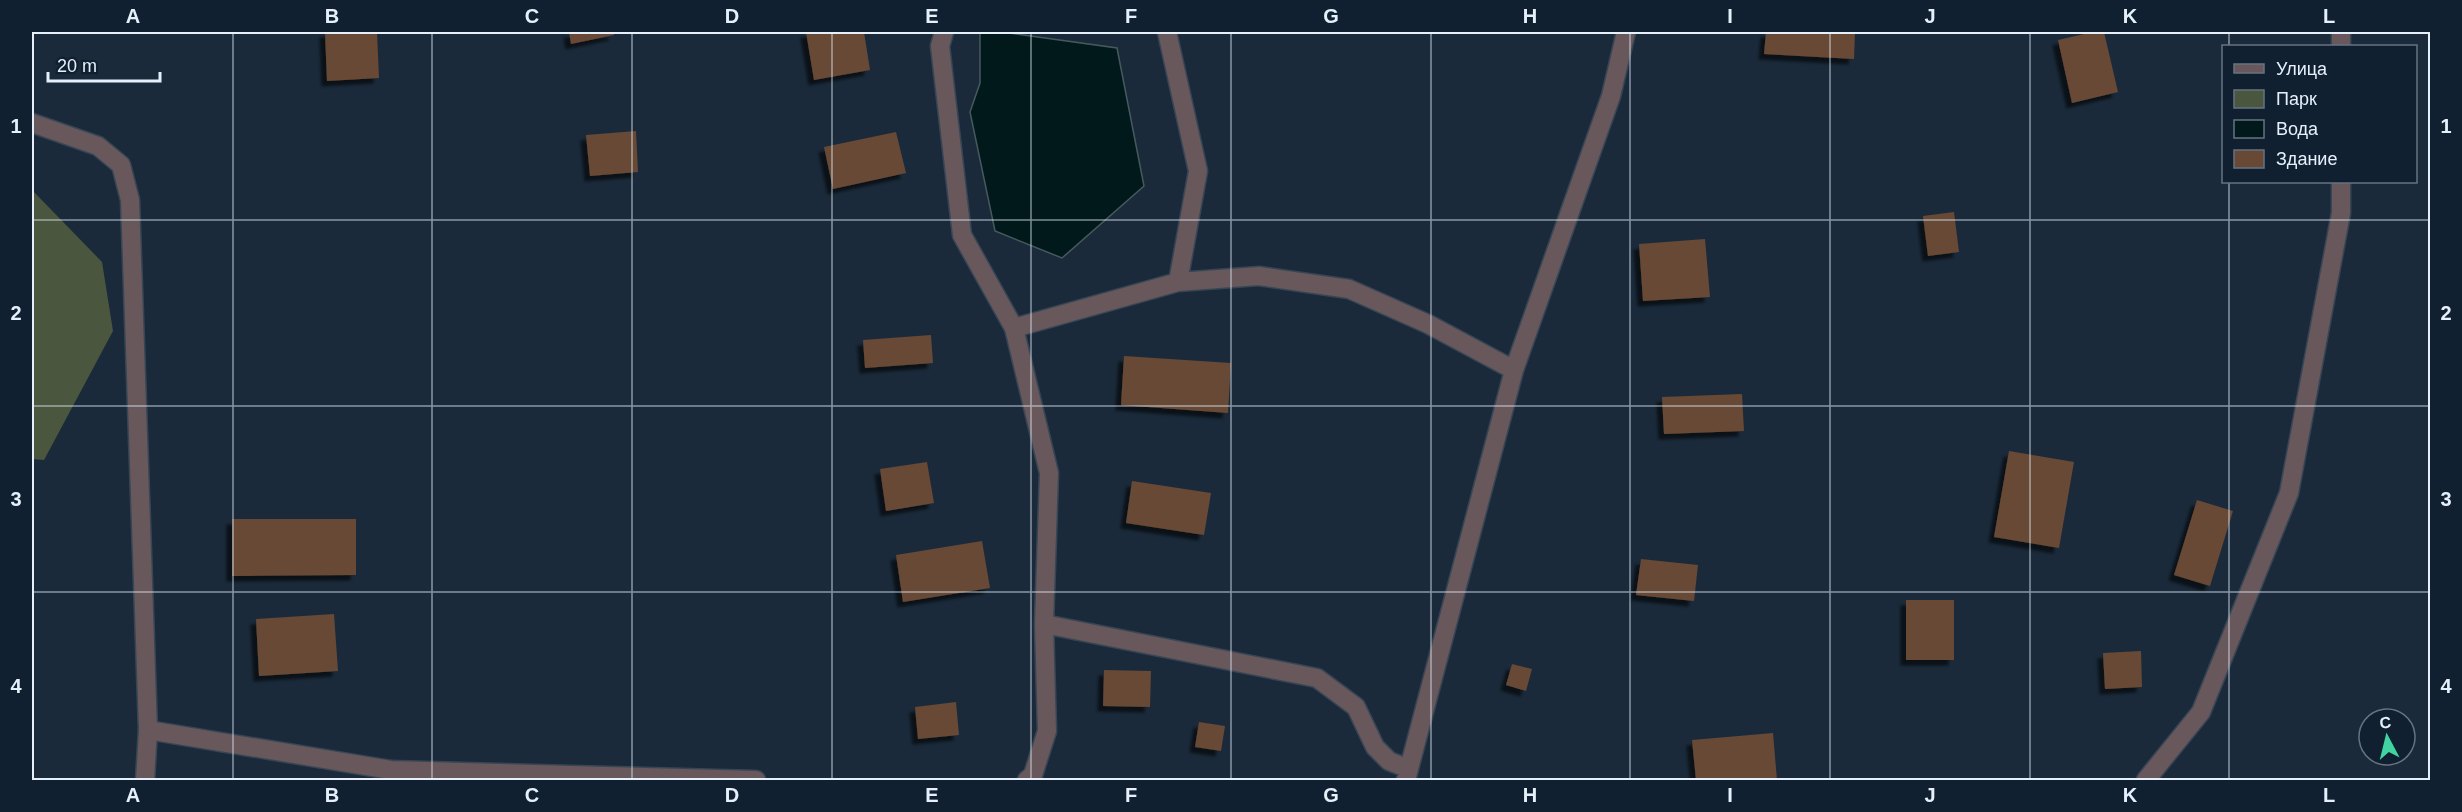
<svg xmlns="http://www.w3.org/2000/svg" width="2462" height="812" font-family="Helvetica,sans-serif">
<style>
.green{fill:#4a573e}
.water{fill:#01191a;stroke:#465a5e;stroke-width:1.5}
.building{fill:#674935;filter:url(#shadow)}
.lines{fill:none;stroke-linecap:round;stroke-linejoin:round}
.service-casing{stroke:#374655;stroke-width:21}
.minor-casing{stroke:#374655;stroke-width:21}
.service{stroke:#68575b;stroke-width:18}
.minor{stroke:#68575b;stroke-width:18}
.grid{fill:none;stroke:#e6f0fb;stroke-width:1.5;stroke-opacity:0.55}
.neatline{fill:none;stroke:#e6f0fb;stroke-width:2}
.grid-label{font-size:20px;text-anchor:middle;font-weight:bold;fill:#e6f0fb}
</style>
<defs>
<filter id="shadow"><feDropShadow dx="-5.5" dy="5.5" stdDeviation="1.5" flood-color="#0009"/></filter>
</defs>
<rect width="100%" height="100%" fill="#1a2a3a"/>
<path class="green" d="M32,190l70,72 11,69 -69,129 -12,-1z"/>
<path class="water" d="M1002,32l115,16 27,138 -82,72 -67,-27 -25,-119 10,-29v-50z"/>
<path class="building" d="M325,32h52l2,46 -52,3z
M569,32h45v3l-43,9z
M806,32h58l6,38 -56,10z
M1766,32h89l-1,27 -90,-5z
M2093,32h11l14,60 -46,11 -14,-63z
M636,131l2,41 -48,4 -4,-41z
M896,132l10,41 -73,16 -9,-42z
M1954,212l5,40 -31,4 -5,-40z
M1705,239l5,58 -67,4 -4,-57z
M931,335l2,28 -68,5 -2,-28z
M1124,356l107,7 -3,50 -107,-8z
M1742,394l2,37 -80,3 -2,-37z
M2009,451l65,11 -15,86 -65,-11z
M927,462l7,41 -48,8 -6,-42z
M1132,481l79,12 -7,42 -78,-12z
M2197,500l36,11 -23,75 -36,-11z
M232,519h124v56l-124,1z
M982,541l8,47 -87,14 -7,-47z
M1641,559l57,6 -4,36 -58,-6z
M1906,600h48v60h-48z
M334,614l4,57 -79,5 -3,-57z
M2141,651l1,36 -37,2 -2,-36z
M1512,664l20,5 -6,22 -20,-6z
M1104,670l47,1 -1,36 -47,-1z
M956,702l3,33 -41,4 -3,-32z
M1199,722l26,4 -4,25 -26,-4z
M1773,733l4,47h-81l-4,-40z"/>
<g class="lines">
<defs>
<path id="service" d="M2341,46v-14
M32,123l66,23 23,19 9,35 18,530 -3,50
M2146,780l55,-68 88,-219 52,-280v-31"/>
<path id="minor" d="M944,32l-4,14 22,189 52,93 35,145 -5,151 3,107 -14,44 -6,5
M1178,282l81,-6 90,13 79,35 86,46
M1014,328l164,-46 20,-111 -31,-139
M1044,624l273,54 39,29 19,40 14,14 20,8
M148,730l243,40 365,10
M1406,780l108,-410 97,-274 15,-64"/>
</defs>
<use href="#service" class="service-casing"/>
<use href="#minor" class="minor-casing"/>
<use href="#service" class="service"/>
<use href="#minor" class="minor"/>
</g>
<path class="grid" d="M233,32v748M432,32v748M632,32v748M832,32v748M1031,32v748M1231,32v748M1431,32v748M1630,32v748M1830,32v748M2030,32v748M2229,32v14M2229,182v598M32,220h2398M32,406h2398M32,592h2398"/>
<rect width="2462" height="812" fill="none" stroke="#102030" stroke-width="66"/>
<rect x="2222" y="45" width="195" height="138" fill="#102030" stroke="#667381" stroke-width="1.5"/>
<rect x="2234" y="64" width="30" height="9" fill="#68575b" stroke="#667381" stroke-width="1.5"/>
<text x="2276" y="75" font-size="18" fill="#e6f0fb">Улица</text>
<rect x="2234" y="90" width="30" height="18" fill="#4a573e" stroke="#667381" stroke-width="1.5"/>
<text x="2276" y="105" font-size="18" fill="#e6f0fb">Парк</text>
<rect x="2234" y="120" width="30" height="18" fill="#01191a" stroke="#667381" stroke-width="1.5"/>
<text x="2276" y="135" font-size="18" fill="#e6f0fb">Вода</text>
<rect x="2234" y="150" width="30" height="18" fill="#674935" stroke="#667381" stroke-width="1.5"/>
<text x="2276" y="165" font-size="18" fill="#e6f0fb">Здание</text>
<g transform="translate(2387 737) rotate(353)"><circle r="28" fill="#102030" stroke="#667381" stroke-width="1.5"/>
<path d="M0-4.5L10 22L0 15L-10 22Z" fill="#41d4a1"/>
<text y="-9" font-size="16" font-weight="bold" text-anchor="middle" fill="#e6f0fb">С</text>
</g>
<path d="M48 72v9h112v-9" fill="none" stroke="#e6f0fb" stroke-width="3"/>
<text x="57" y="72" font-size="18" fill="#e6f0fb" stroke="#102030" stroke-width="4.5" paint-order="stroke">20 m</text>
<rect x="33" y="33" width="2396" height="746" class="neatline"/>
<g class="grid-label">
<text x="133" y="23">A</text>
<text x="332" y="23">B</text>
<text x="532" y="23">C</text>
<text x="732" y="23">D</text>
<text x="932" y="23">E</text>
<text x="1131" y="23">F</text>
<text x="1331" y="23">G</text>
<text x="1530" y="23">H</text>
<text x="1730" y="23">I</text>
<text x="1930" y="23">J</text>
<text x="2130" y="23">K</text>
<text x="2329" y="23">L</text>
<text x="16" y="133">1</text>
<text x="2446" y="133">1</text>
<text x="16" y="320">2</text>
<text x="2446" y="320">2</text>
<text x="16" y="506">3</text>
<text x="2446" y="506">3</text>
<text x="16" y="693">4</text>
<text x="2446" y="693">4</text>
<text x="133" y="802">A</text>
<text x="332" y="802">B</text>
<text x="532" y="802">C</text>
<text x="732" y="802">D</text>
<text x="932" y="802">E</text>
<text x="1131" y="802">F</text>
<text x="1331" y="802">G</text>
<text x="1530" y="802">H</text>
<text x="1730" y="802">I</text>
<text x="1930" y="802">J</text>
<text x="2130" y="802">K</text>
<text x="2329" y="802">L</text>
</g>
</svg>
